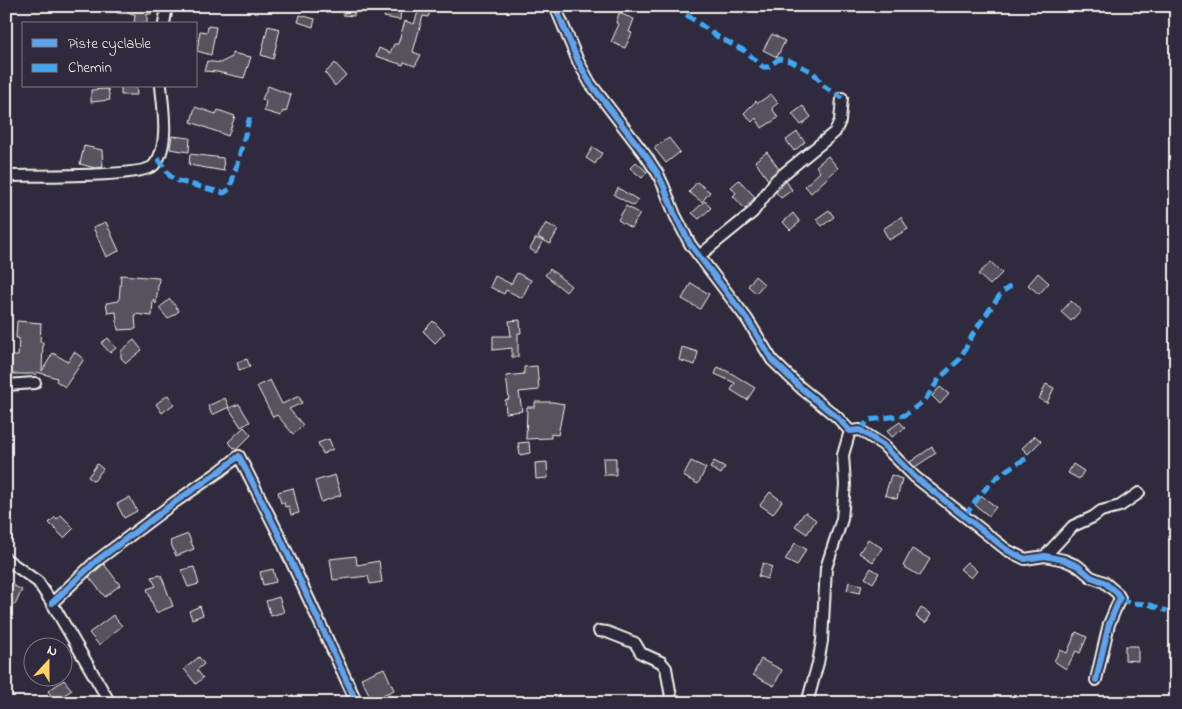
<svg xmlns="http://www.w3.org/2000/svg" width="1182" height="709" font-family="'Indie Flower',sans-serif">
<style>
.building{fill:#56525f;stroke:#f4f1e8}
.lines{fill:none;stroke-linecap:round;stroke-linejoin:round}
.minor-casing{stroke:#f4f1e8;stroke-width:14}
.minor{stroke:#2f2a3d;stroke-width:10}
.quiet{stroke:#3fa9f5;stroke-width:5;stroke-dasharray:10 5;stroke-linecap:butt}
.cycleway-casing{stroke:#2f2a3d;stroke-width:9}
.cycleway{stroke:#60a3ed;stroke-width:6}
</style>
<rect width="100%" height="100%" fill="#2f2a3d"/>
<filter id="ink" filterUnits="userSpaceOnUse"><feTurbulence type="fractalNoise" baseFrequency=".02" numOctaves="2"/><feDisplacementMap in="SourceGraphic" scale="10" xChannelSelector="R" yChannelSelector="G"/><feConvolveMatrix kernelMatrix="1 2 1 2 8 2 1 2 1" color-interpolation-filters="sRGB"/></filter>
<g filter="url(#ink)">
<path class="building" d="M117,6h35l-1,8h-4v10h-13l1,-10 -18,-1z
M344,6h11l-1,10 -11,-1z
M387,6h14l-1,14 -16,-3z
M420,6h13l-5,11 -5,-1 -10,36 8,3 -6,11 -11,-4 -1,3 -27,-9 3,-8 11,5 4,-9h4l7,-23 9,3z
M619,13l15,6 -5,13 3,1 -7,15 -14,-6 8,-18 -3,-1z
M300,15l15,4 -2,8 -15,-5z
M208,26l8,1 -5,28 -14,-4 3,-20 7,1z
M268,26l12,3 -7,30 -12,-4z
M772,34l13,7 -8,16 -14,-7z
M232,53l19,4 -7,21 -27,-6 -13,-1 3,-10 13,2 12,-6z
M335,63l11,12 -11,11 -10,-13z
M121,86h15l1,9h-16z
M268,86l23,9 -5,17 -3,-1 -2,5 -17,-5 2,-10 -4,-2z
M108,89l2,11 -19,2v-12z
M771,94l7,9 -6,5 6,10 -16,10 -6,-10 -4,4 -8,-9 12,-12 2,2z
M803,106l8,11 -10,8 -9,-11z
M195,107l21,7 2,-4 17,6 -7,20 -37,-14z
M797,132l8,10 -11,9 -8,-11z
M172,136l18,2 -1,14 -19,-3z
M669,138l11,14 -14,11 -12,-15z
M84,146l18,4 1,17 -8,1 -15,-4z
M593,147l9,6 -7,11 -9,-6z
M767,152l12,17 -11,11 -13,-19z
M190,154l33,4 1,13 -35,-6z
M828,156l10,12 -27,25 -6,-7 15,-14 -4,-6z
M636,162l11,10 -5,6 -12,-10z
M739,180l16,17 -10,12 -12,-13 3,-3 -5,-6z
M786,181l6,9 -11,8 -5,-6z
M697,182l13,10 -8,10 -13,-10z
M618,188l20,12 -4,6 -20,-11z
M705,201l6,7 -12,11 -7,-6z
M626,206l14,8 -9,14 -13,-8z
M829,210l5,7 -12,9 -6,-7z
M793,213l7,9 -10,8 -7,-8z
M901,217l7,12 -19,11 -6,-11z
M106,222l13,29 -13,6 -13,-30z
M546,223l12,7 -8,14 -12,-7z
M536,238l7,3 -7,12 -6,-4z
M991,262l11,11 -12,12 -12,-11z
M550,269l21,17 -5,6 -21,-17z
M517,273l14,7 -9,18 -16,-8 -2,4 -14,-7 5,-11 16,8z
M1038,273l11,10 -10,11 -11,-9z
M121,275l38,3 -3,26 -3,-4 -1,16 -17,-2 1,15 -18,1 -2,-18 -8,1 -2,-10 13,-2z
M755,276l9,8 -8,9 -8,-7z
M691,283l18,11 -9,15 -18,-10z
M170,299l9,12 -11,8 -9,-11z
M1071,301l10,9 -10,11 -10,-9z
M520,320l1,13h-3v24h-6v-9l-19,2v-14h18l-2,-15z
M17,321l24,2 -1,19h3l-1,29 11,-18 15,9 6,-10 10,7 -19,28 -9,-6 1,-3 -20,-6v2h-26v-18h7l1,-18h-3z
M433,321l12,12 -10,10 -12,-12z
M108,338l8,10 -6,5 -9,-10z
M134,340l8,10 -16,13 -5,-5v-7z
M682,347l16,5 -3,13 -16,-5z
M247,359l3,8 -11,3 -2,-8z
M537,366l2,24 -20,2 3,19 -16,2 -1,-13 4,-1 -3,-23 18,-2v-7z
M718,367l13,6 24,15 -8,12 -16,-10 4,-7 -20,-9z
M270,380l12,24 17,-8 3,7 -13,6 14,16 -10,9 -16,-19 -4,2 -16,-31z
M1046,384l8,4 -7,15 -8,-4z
M940,387l9,7 -9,10 -8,-8z
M168,395l6,9 -12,9 -6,-9z
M225,398l4,9 -17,8 -4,-9z
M535,402h18l11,2 -6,31 -7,-1v4l-25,1 1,-32h8z
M239,404l11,18 -9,5 -12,-19z
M900,422l5,6 -13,9 -5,-6z
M244,427l7,8 -15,15 -8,-8z
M1035,436l6,5 -13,13 -6,-6z
M329,439l4,10 -10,5 -5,-11z
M529,442l1,11 -10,2 -2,-12z
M932,447l4,6 -21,14 -5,-5z
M603,458h13v17h-12z
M691,461l15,7 -8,16 -15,-8z
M714,461l11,6 -4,7 -11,-6z
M547,462l1,16 -12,1 -1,-16z
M97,464l6,5 -9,12 -6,-4z
M1073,464l11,7 -5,8 -11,-6z
M335,475l6,20 -20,7 -6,-21z
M891,475l11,4 -5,20 -12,-4z
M293,488l6,25 -8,2 -2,-9 -4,1 -1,-5 -3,1 -3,-11z
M770,492l12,9 -9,13 -13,-9z
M982,496l14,11 -7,9 -14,-11z
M130,497l7,14 -13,7 -7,-14z
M805,512l11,8 -9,14 -12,-8z
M61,515l13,13 -10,10 -15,-15 6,-6 2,2z
M188,534l6,15 -18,7 -6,-15z
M868,539l14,9 -9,14 -14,-9z
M795,543l11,6 -9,17 -12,-6z
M912,549l18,10 -10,17 -17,-10z
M356,556l1,9 22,-4 3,21 -12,2 -2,-8 -35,4 -3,-21z
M967,562l10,9 -6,7 -11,-9z
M763,563l9,4 -5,12 -9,-3z
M104,564l16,21 -15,12 -16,-20z
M194,567l5,17 -11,3 -7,-17z
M871,568l8,5 -6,10 -8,-5z
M273,569l3,13 -13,3 -3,-13z
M161,575l12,31 -17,7 -9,-24 9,-3 -5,-9z
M849,582l13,3 -2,8 -13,-3z
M12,585l10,5 -7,15 -3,-2 -6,14v-21z
M279,597l5,15 -13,4 -5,-15z
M200,606l3,9 -11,4 -3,-8z
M921,608l10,6 -5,9 -10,-6z
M113,615l9,11 -23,19 -10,-12z
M1076,632l11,5 -7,16 -4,-2 -10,18 -12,-8 6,-11 7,3z
M1125,646h13v15l-13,-1z
M199,657l5,7 -7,6 6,8 -7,6 -12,-15z
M761,659l21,11 -8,16 -21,-11z
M384,668l10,22 -22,10 -11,-22z
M64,680l8,10 -17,11 -7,-10z"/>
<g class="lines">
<defs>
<path id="minor" d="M555,6l23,55 12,22 56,73 12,18 6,13 11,28 15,29 57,75 25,41 29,28 36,29 13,14
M164,24l3,-18
M6,176c23,-1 137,2 148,-11 16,-18 9,-57 7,-79
M699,256l54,-44 23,-32 59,-48 5,-11 2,-23
M6,385l29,-2
M850,431l10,-1 23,15 32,32 92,73 18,9 20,-3 19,4 14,6 13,11 13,5 13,11 3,5 -11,26 -13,56
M1045,556l28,-30 20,-9 8,-6 19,-5 19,-13
M6,559l32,23 14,21 58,100
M52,603l43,-41 80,-60 45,-31 19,-15 39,77 79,170
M599,631l8,1 28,11 6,10 20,9 5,6 6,35
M807,703l11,-40 4,-22 4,-73 16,-49 3,-34 -2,-30 7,-24"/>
</defs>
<use href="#minor" class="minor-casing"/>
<use href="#minor" class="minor"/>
<path class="quiet" d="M674,6l44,31 27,14 18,16h5l11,-8 11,2 23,11 11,14 18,12
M158,158l12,18 8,5 46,12 6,-4 21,-76
M860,430l9,-10 36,-5 20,-15 15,-22 20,-19 14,-27 28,-40 9,-6
M965,516c19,-28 34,-45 65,-59
M1120,598l10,5 18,1 19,7"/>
<defs>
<path id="cycleway" d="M555,6l23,55 12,22 56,73 12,18 6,13 11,28 15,29 57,75 25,41 29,28 36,29 13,14 10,-1 23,15 32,32 92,73 18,9 20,-3 19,4 14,6 13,11 13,5 13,11 3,5 -11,26 -13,56
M52,603l43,-41 80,-60 45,-31 19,-15 39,77 79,170"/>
</defs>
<use href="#cycleway" class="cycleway-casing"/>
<use href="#cycleway" class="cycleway"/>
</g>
</g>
<rect width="1182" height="709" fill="none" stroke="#2f2a3d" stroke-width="25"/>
<rect x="12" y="12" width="1157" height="684" fill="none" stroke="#f4f1e8" stroke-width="2" filter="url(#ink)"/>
<rect x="22" y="22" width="175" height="65" fill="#2f2a3d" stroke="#7e7a81"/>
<rect x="32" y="39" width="25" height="8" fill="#60a3ed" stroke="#7e7a81"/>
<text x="68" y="48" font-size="15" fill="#f4f1e8">Piste cyclable</text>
<rect x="32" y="64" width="25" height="8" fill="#3fa9f5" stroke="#7e7a81"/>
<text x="68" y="72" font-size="15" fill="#f4f1e8">Chemin</text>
<g transform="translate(48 662) rotate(21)"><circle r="24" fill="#2f2a3d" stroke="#7e7a81"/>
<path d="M0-4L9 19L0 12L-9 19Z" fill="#ffd166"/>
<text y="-8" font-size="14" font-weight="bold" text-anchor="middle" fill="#f4f1e8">N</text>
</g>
</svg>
